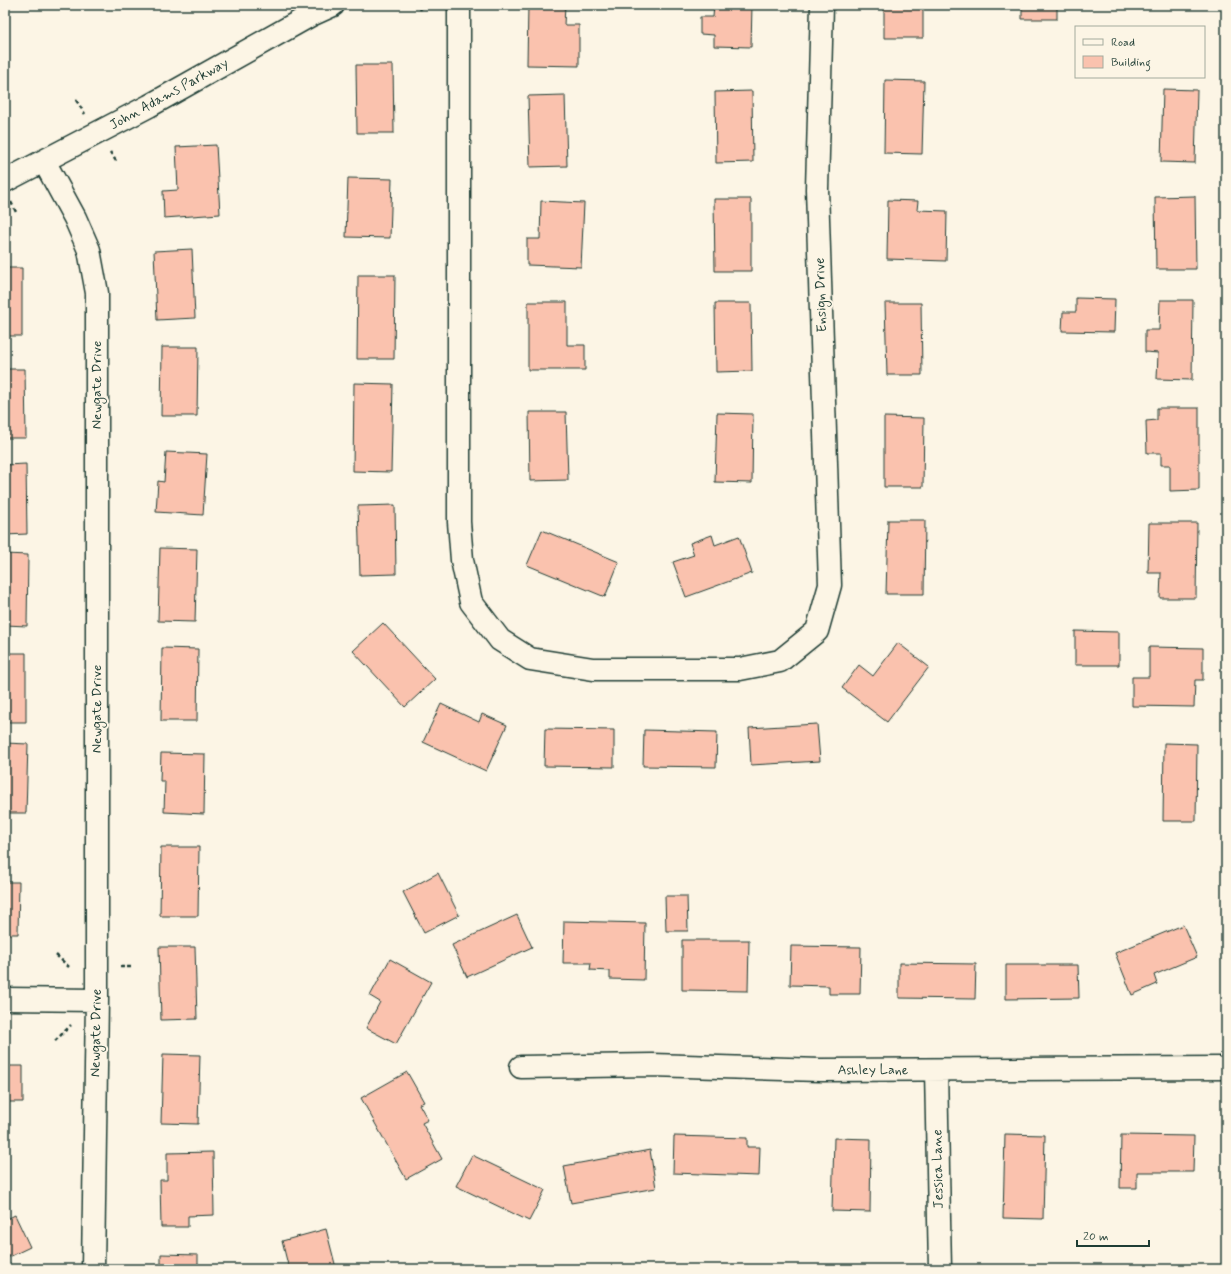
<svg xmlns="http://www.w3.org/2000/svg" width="1231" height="1274" font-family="Mynerve,sans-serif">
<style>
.building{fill:#fac2ae;stroke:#1f3d34}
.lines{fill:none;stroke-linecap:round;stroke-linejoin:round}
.minor-casing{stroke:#1f3d34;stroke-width:25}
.path{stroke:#1f3d34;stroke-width:2.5;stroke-dasharray:4 3;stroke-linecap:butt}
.minor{stroke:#fcf5e5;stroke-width:22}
.labels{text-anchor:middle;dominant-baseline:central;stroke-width:4;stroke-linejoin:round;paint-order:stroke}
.street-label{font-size:14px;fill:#1f3d34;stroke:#fcf5e5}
</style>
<rect width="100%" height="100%" fill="#fcf5e5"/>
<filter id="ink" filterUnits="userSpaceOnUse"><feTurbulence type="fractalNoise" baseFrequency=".025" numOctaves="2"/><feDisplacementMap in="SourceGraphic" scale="8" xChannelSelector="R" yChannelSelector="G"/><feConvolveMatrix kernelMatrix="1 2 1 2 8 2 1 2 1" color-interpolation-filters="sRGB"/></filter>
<g filter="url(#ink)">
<path class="building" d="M528,5h37l-1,20h15v41l-52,-1z
M714,5h38l-1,42 -37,-1v-11l-14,-1v-17h13z
M884,5h39v33h-39z
M1022,5h35v14h-35z
M1120,5h79v1l-79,2z
M356,65h37l1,68h-37z
M885,80l39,1 -2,73 -38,-1z
M1163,89l34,1 -2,73 -34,-1z
M752,91l1,71 -37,1 -1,-71z
M565,95l2,71 -37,1 -2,-71z
M216,145l4,69 -56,4 -1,-27 15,-1 -2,-43z
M348,178l44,1 -2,59 -44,-1z
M1195,196l1,73h-40l-1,-72z
M714,199h37v72h-36z
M888,200l30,1 -1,9 30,1 -1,50 -59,-2z
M541,201l43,2 -3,64 -54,-2v-26h13z
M192,249l3,69 -38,2 -3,-69z
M5,268h17v68h-17z
M358,275h37l-1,84h-37z
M1076,298l39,1 -1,33 -52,-1 1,-19h13z
M1160,300h33l-1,80 -35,-1 1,-26 -13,-1v-22h14z
M528,302h39v43h18v25h-57z
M715,303h36l1,68 -36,1z
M885,303h36l1,72h-35z
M162,347h36l-1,69h-36z
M5,369h20l1,69h-21z
M354,383l39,1 -2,88 -38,-1z
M1157,408h42v82l-29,1v-26h-9v-12h-14l-1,-32 11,-1z
M529,412h37l2,68 -38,1z
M717,413l36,1 -1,69 -37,-1z
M884,417l40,1 -1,69h-39z
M166,452l41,2 -4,61 -47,-3 2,-31 6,1z
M26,464l1,70 -22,1v-70z
M395,505l1,69 -36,1 -2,-69z
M888,520h37l-1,74h-38z
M1149,523h48l-1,75h-36l1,-25h-13z
M542,530l77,32 -14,35 -78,-32z
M712,535l3,10 24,-9 13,37 -66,24 -13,-35 21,-7 -4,-12z
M160,548l37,1 -2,73 -37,-1z
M5,554l23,1 -1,71 -22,-1z
M383,623l52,56 -30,28 -52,-56z
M1075,631l44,1v33h-44z
M898,643l31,24 -42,55 -45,-34 17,-23 14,11z
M1149,647l54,1v32h-8l-1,27 -62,-1v-29h17z
M162,648l36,1 -1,72h-36z
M5,653h21v69h-21z
M441,704l38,18 3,-8 25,11 -21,46 -63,-29z
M817,724l3,37 -69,4 -2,-37z
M545,729l69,1v37l-70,-1z
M644,730l73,2 -1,35 -73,-1z
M5,743l23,1 -2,69h-21z
M1164,743l33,1 -1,77h-33z
M161,753l44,1 -1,60 -40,-2 1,-31h-5z
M161,847h38l-1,69h-38z
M438,873l21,42 -35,18 -21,-41z
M5,882h14l-1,52h-13z
M665,896h22l1,35h-22z
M517,915l15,32 -65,30 -15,-32z
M564,921l81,2 -1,57 -34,-1v-8l-20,-1 1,-7h-28z
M1183,925l14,32 -43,18 3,9 -25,11 -17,-42z
M682,940h67l-1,51 -66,-1z
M791,946l70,1 -1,47h-31v-8l-39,-1z
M159,947h36l2,72 -36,1z
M390,959l41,23 -35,62 -30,-16 14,-26 -10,-6z
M899,963l77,1 -1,35 -76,-1z
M1006,965h72l1,33 -73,1z
M163,1054l37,1 -2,69 -37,-1z
M5,1066h18v36h-18z
M407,1072l17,30 -5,2 9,16 -6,3 20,36 -36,20 -45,-81z
M1005,1134l40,1 -2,84 -40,-1z
M1121,1135l73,1 -1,36h-56v16h-17z
M674,1136l73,2v9h13l-1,29 -86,-3z
M834,1138l37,1 -1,73 -38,-1z
M650,1150l6,38 -85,15 -7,-37z
M213,1152l1,63 -26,1v11h-27l-1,-47h7v-27z
M472,1155l73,35 -16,31 -73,-35z
M15,1215l15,32 -25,12v-39z
M326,1229l10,39 -47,1 -7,-28z
M161,1254l37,1v14h-37z"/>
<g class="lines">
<defs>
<path id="minor" d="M459,5v517l3,38 9,42 29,38 30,19 63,10h147l40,-8 37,-30 13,-46 -13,-396 5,-184
M44,161l31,57 14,32 8,43v707l-4,269
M5,181l144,-75 162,-91 22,-10
M5,999l92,1
M521,1067l131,-2 168,5 406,-2
M936,1070l4,199"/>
</defs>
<use href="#minor" class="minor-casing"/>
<path class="path" d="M420,10l2,-5
M76,100l9,14
M110,152l6,9
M11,202l6,12
M56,955l13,12
M120,967h11
M55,1041l16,-16"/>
<use href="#minor" class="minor"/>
</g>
</g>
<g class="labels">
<g class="street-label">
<text transform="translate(169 94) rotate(-29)">John Adams Parkway</text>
<text transform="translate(821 295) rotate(-92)">Ensign Drive</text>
<text transform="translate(97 385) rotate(-90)">Newgate Drive</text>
<text transform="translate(97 709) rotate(-90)">Newgate Drive</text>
<text transform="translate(96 1033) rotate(-89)">Newgate Drive</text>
<text x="873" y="1070">Ashley Lane</text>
<text transform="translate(938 1169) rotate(-91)">Jessica Lane</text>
</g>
</g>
<rect width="1231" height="1274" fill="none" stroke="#fcf5e5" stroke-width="20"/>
<rect x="10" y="10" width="1211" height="1254" fill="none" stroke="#1f3d34" stroke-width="1.5" filter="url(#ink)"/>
<rect x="1075" y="26" width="130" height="52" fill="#fcf5e5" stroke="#a4ab9e"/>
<rect x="1083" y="39" width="20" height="6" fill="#fcf5e5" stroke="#a4ab9e"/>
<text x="1111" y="46" font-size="12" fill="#1f3d34">Road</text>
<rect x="1083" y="56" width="20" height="12" fill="#fac2ae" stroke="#a4ab9e"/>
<text x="1111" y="66" font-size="12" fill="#1f3d34">Building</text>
<path d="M1077 1240v6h72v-6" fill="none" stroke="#1f3d34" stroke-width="2"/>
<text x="1083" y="1240" font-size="12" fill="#1f3d34" stroke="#fcf5e5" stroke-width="3" paint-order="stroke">20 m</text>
</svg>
